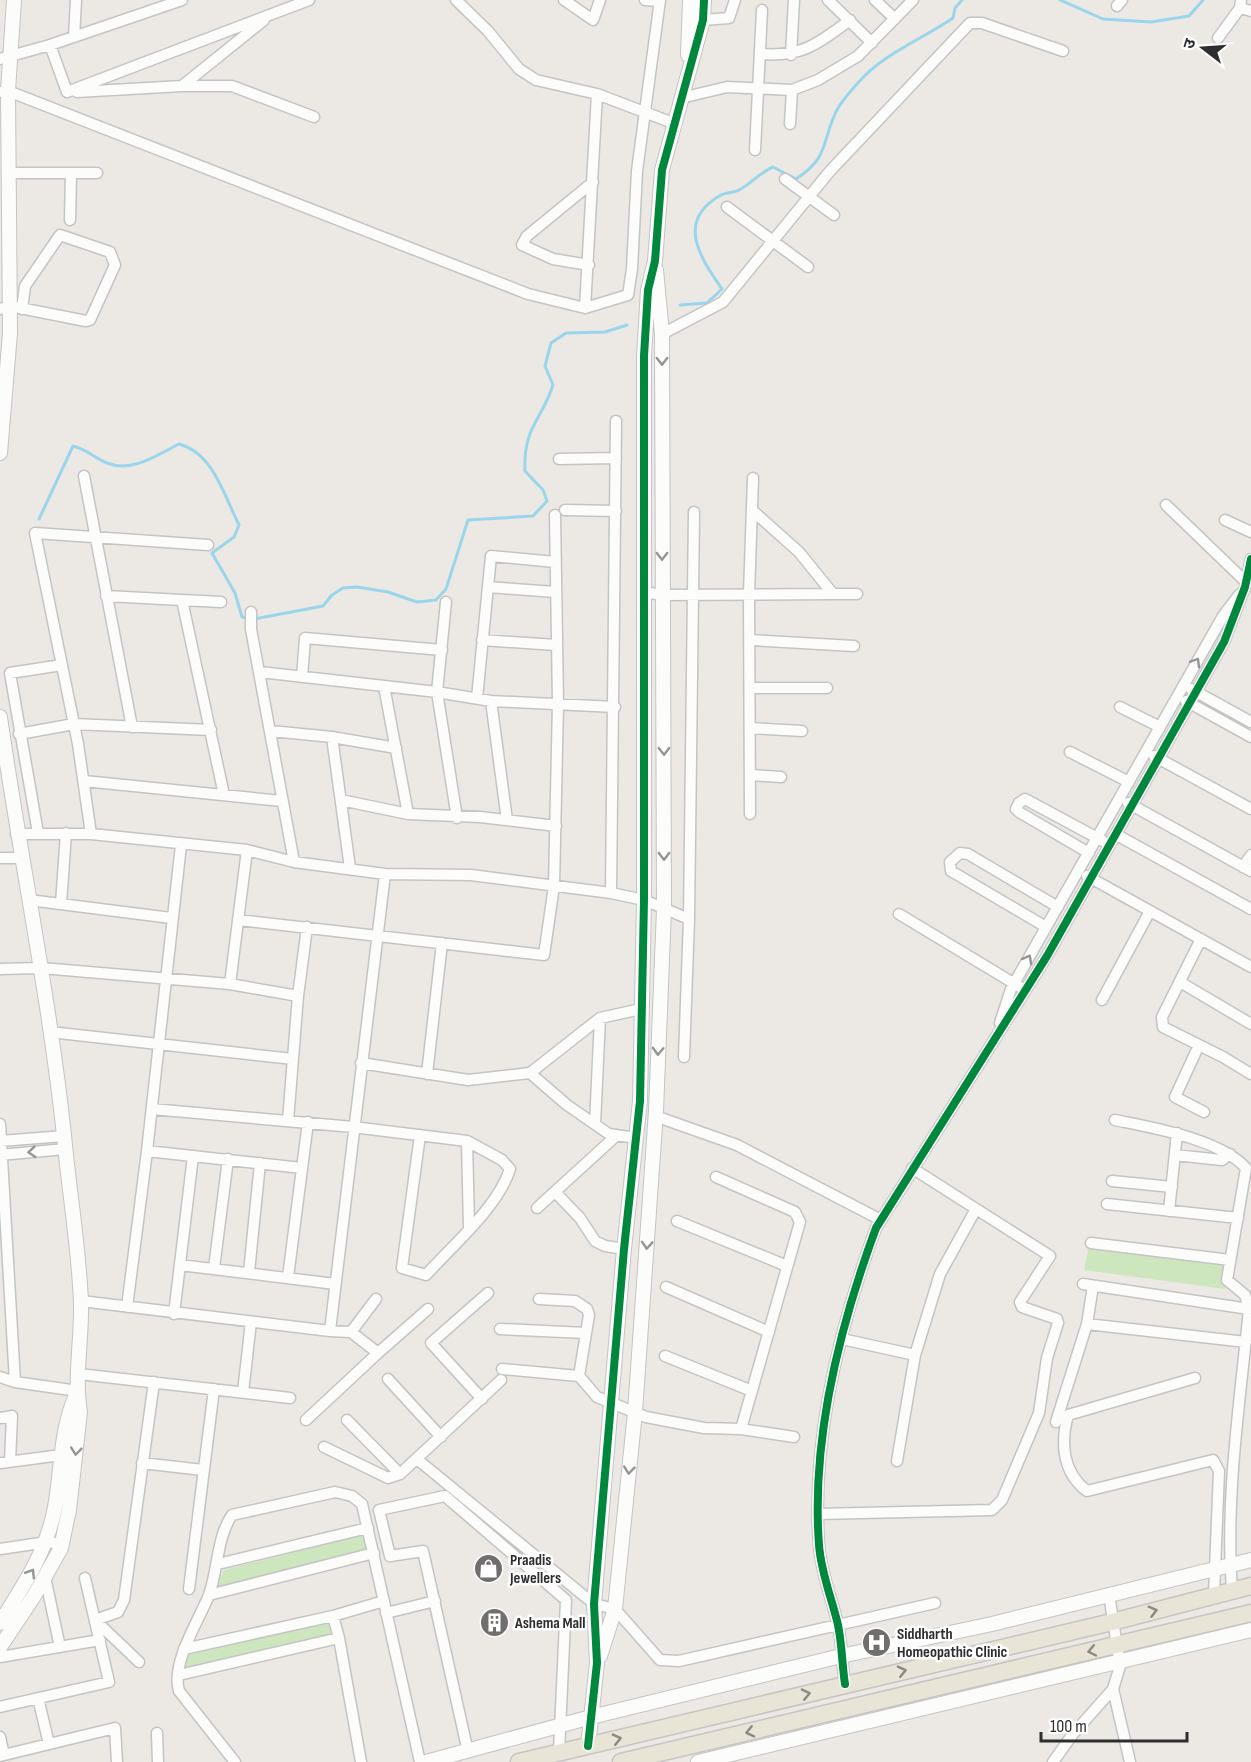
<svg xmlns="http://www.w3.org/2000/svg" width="1251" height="1762" font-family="'Sofia Sans Condensed','Noto Sans Devanagari',sans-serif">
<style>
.green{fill:#cee6be}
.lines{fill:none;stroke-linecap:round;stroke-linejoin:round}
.stream{stroke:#99d6ec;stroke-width:3}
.minor-casing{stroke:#c5c4c5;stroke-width:13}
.tertiary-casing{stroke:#c5c4c5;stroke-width:16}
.primary-casing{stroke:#c6c5c4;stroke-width:19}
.minor{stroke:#fcfcfb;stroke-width:10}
.tertiary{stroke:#fcfcfb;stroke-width:14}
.primary{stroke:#e8e4d6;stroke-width:16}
.cycleway-casing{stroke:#fff;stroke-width:11}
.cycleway{stroke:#00873e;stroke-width:8}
.oneway{stroke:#959594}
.oneway2{stroke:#8b8982}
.labels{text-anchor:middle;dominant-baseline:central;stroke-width:5;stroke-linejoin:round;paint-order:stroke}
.poi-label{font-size:16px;font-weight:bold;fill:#2e2e2e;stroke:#fff;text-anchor:start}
</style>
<rect width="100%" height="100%" fill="#ece8e4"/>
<path class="green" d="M1089,1246l138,17 -2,26 -141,-19z
M366,1534l3,16 -154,39 9,-19z
M328,1621l5,13 -150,35 3,-16z"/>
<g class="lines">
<path class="stream" d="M1060,0l43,19 48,3 38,-6 14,-16
M680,305l27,-2 15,-14c-22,-32 -47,-68 -1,-94 6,-3 13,-2 18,-5 12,-6 20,-17 34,-23l23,12c33,-22 25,-34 39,-65 4,-10 15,-22 22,-30 25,-30 64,-44 96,-66l2,-10 7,-8
M39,519l34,-73c15,4 22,12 34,17 25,10 50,-8 72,-19 34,9 45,51 60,81l-5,12 -22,16 23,40 7,24 5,1
M254,619l69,-13 9,-11 11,-7 14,-1 31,5 29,10 19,-2 10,-11 22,-69 65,-4 14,-15 -4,-11 -18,-19c-2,-44 17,-51 28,-86l-8,-19 6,-23 15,-10 39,-1 22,-7"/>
<defs>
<path id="minor" d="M456,0l32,31 31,38 17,11 61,14 76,29
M564,0l29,20 7,-20
M645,0l14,1
M828,0l44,43
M875,0l20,19
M1241,0l-1,8 11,3
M1117,6l5,-6
M703,20l26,-2 6,-18
M74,37l2,-37
M1218,38l22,-30
M50,45l17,47 242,-92
M761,54c42,3 56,-10 89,-34
M791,55l3,-55
M0,59l50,-14 132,-45
M182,86h50l82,31
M0,92l8,-1 520,203 57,14 43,-13 4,-26 5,-98 23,-171
M77,92l105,-6 82,-66
M681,98l46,-11 65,3 26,-10 40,-24 55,-56
M790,124l2,-34
M755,150l7,-140
M9,173h88
M785,179l49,36
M727,207l81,60
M70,220l1,-45
M589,265l-36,-6 -31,-14 5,-9 66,-54
M585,308l12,-214
M0,309l10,-3 76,15 4,-1 25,-55 -5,-13 -50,-17 -35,51 -3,23
M662,334l61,-32 107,-131 140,-148h12l81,28
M559,459l57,-1
M84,476l48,251
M1166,505l80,77h5
M565,510l51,1
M1225,520l26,12
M488,587l67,5
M644,592l18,3 171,-1 -34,-42 -46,-41
M833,594h24
M106,596l76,4 42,195
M182,600l39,2
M446,602l-9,90 20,126
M251,612v17l43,233
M482,640l74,5
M750,640l104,6
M260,672l177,20 54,9 124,6
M302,677l3,-39 137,12
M384,686l24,128
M750,688h77
M1191,689l60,33
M477,698l14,-142 64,6
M491,701l16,119
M1186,701l65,36
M1120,707l40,20
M750,728l52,3
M271,731l61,6 64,11
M19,734l55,-10 137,6
M332,737l18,131
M1070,752l59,30
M1154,756l97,53
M751,775l30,2
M84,781l198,20
M341,800l67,14 72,3 76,9
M1128,803l123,68
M750,814l-1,-220 4,-116
M38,833l-28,-160 52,-8
M16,834h75l156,16 47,12 91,12 86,1 140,18 33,7 45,19
M91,834l-13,-90 -43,-211 173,12
M1117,835l134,74
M1089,853l-70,-41 -3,-3 3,-6 6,-4 78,42
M0,858h21
M1243,867l8,-12
M1087,876l164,91
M611,893l5,-472
M29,900l142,18
M61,904l5,-71
M899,914l121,73
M239,920l305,35 10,-69 4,-183 -3,-188
M1046,927l-95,-56 -1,-9 10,-9 8,1 90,53
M1201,939l-39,78 1,10 60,30 28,17
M0,969l41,-1 189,16 68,12
M1180,982l71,42
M230,984l17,-134
M1102,1000l48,-89
M1000,1023l11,-34 212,-373 16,-21
M50,1032l243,27
M1199,1045l-24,52 29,15
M684,1057l5,-138 5,-407
M361,1063l107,17 62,-7 70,-55 41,-9
M530,1073l37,32 42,29 27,4
M427,1074l15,-131
M152,1109l201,18 114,14 35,19 8,9c-12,38 -57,76 -84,106l-24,-7 18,-133
M655,1116l82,29 144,75
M1115,1120c38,8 105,19 131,48l-19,112 18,15 4,14c-9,93 -24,188 -17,281
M288,1121l10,-125 9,-69
M0,1124l15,258
M595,1124l5,-106
M0,1141l64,-5
M467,1141l2,86
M147,1151l155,17
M0,1155l65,-6
M1175,1155l47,5 8,-6
M716,1177l79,35 5,10 -59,207
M1112,1181l60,6
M555,1192l25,26 15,23 10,5 19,3
M1107,1204l131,14
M537,1208l80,-73
M1169,1211l8,-78
M677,1221l110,45
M1091,1243l139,17
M180,1265l155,19
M214,1268l14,-109
M249,1272l11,-109
M288,1277l20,-155
M1083,1284l166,25
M666,1287l103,45
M539,1299l36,2 12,8 2,6 -10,61
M81,1301l249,30 55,-457
M127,1307l20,-156 34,-306
M174,1314l19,-158
M1087,1324l159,18
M500,1329l86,4
M330,1331l21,1 27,21 50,-44
M351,1332l25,-33
M842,1339l73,16 -18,106
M915,1355l25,-81 36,-65
M665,1356l87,35
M502,1369l77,7 18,21 49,20 58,11 37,1 53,8
M79,1374l211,24
M0,1377l15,5 63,9
M1195,1378l-127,37c-8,29 -5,58 19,76l126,-31 6,11 -5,123
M388,1379l53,58
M243,1392l8,-70
M482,1399l-51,-56 57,-50
M0,1418l12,-2 -2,45
M306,1420l72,-67
M347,1420l53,54
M1056,1422l31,-98 6,-38
M324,1447l64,31 12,-4 101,-94
M418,1460l176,144 21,5 45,51 19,1 256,-58
M0,1463l61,-8
M142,1463l61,7
M818,1514l174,-4 10,-10 37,-87 8,-55 11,-35 -1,-4 -35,-12 -2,-5 30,-46 -138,-88
M0,1549l47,-7 15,2
M218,1564l150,-36
M45,1577l15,70
M189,1589l25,-200
M209,1595l165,-42
M386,1613l49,-12
M333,1616l6,22 22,124
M184,1649l149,-33 51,-15
M0,1657l100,-17
M139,1662l-44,-42 23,-8 6,-12 30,-218
M179,1675l160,-37
M845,1684c-3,-19 -3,-40 -7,-59 -6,-26 -17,-52 -19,-80 -8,-107 20,-217 57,-317l171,-272 177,-314 21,-55 6,-28
M1113,1689l17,73
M38,1698l11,46
M0,1707l109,-25 -24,-104
M157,1733l1,29
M0,1737l4,18
M468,1752l-45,-201 -33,5 -11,-46 66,-14 121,104 -7,152
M0,1756l115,-28 2,34
M235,1762l-56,-71c-8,-28 19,-69 30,-96 9,-26 8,-58 23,-80l103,-23 17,4 10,8 58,258
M1053,1762l20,-28 40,-45 7,-23 -11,-72"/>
<path id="tertiary" d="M688,55l2,-55
M0,453l10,-120 -2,-242 6,-91
M0,717c20,140 49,278 64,418 5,56 15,113 17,168 1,36 -7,74 -1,109l-11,98 -8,38 -27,48 -34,51
M0,1623c24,-38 47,-72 55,-116 7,-39 5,-77 22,-114
M600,1656l15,-47 20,-197 21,-301 8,-202 -2,-575 -6,-64
M588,1746l9,-83 -3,-59 30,-355 16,-148 4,-201v-544l4,-66 7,-29 7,-91 41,-150 1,-20
M426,1762l165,-45 250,-61 151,-32 259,-64
M698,1762l553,-132"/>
<path id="primary" d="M519,1762l593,-140 139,-36
M621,1762l630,-149"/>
</defs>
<use href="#minor" class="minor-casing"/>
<use href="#tertiary" class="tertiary-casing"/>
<use href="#primary" class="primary-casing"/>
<use href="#minor" class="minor"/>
<use href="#tertiary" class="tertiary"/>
<use href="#primary" class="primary"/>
<defs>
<path id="cycleway" d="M845,1684c-3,-19 -3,-40 -7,-59 -6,-26 -17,-52 -19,-80 -8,-107 20,-217 57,-317l171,-272 177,-314 21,-55 6,-28
M588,1746l9,-83 -3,-59 30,-355 16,-148 4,-201v-544l4,-66 7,-29 7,-91 41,-150 1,-20"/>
</defs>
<use href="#cycleway" class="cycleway-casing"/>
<use href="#cycleway" class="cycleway"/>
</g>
<defs><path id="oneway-chevron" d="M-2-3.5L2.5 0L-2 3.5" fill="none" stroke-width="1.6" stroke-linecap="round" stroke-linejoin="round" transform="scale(1.5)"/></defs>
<g class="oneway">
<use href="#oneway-chevron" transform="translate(662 361) rotate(90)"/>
<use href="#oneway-chevron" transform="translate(662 556) rotate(90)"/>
<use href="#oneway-chevron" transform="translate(1196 662) rotate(-60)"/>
<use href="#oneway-chevron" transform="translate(664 751) rotate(89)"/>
<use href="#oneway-chevron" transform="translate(664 856) rotate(90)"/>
<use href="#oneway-chevron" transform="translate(1028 959) rotate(-61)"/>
<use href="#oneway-chevron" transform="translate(658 1051) rotate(92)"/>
<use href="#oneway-chevron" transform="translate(32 1152) rotate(175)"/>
<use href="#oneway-chevron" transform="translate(647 1245) rotate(94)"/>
<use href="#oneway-chevron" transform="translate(76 1451) rotate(96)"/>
<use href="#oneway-chevron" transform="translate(629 1470) rotate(96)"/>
<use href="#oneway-chevron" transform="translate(31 1573) rotate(-58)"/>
</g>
<g class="oneway2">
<use href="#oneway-chevron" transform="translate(1153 1611) rotate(-15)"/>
<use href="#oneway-chevron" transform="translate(1092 1651) rotate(168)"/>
<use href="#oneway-chevron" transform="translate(902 1671) rotate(-13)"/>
<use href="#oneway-chevron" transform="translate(806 1694) rotate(-13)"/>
<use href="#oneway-chevron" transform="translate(750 1732) rotate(167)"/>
<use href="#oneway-chevron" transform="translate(617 1739) rotate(-13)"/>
</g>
<defs>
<symbol id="shop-disc" viewBox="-11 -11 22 22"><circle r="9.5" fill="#706f6e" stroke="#fff"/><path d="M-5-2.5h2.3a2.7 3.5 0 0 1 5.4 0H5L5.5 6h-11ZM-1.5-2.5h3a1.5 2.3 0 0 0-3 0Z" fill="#fff"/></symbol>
<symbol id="building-disc" viewBox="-11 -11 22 22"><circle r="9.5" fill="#706f6e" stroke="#fff"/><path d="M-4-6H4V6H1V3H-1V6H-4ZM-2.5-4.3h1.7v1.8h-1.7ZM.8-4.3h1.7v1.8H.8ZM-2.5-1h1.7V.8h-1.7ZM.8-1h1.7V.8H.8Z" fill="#fff"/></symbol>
<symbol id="hospital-disc" viewBox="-11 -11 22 22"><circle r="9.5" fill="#706f6e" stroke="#fff"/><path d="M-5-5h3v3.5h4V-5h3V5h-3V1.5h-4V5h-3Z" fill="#fff"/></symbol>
</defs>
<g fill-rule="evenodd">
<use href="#shop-disc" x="472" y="1552" width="33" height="33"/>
<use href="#building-disc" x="478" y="1606" width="33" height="33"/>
<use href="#hospital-disc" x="860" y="1626" width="33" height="33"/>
</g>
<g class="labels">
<g class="poi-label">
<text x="510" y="1560">Praadis<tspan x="510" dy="18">Jewellers</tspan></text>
<text x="515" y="1623">Ashema Mall</text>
<text x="897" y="1634">Siddharth<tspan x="897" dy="18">Homeopathic Clinic</tspan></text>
</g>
</g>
<g transform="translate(1203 48) rotate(287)" stroke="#ffffff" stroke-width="4.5" paint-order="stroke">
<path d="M0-4.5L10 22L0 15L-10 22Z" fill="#2e2e2e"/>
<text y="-9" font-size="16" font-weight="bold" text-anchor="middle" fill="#2e2e2e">उ</text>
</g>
<path d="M1041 1732v9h146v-9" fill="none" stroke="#2e2e2e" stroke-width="3"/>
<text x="1050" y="1732" font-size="18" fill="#2e2e2e" stroke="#ffffff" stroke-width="4.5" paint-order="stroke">100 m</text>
</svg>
